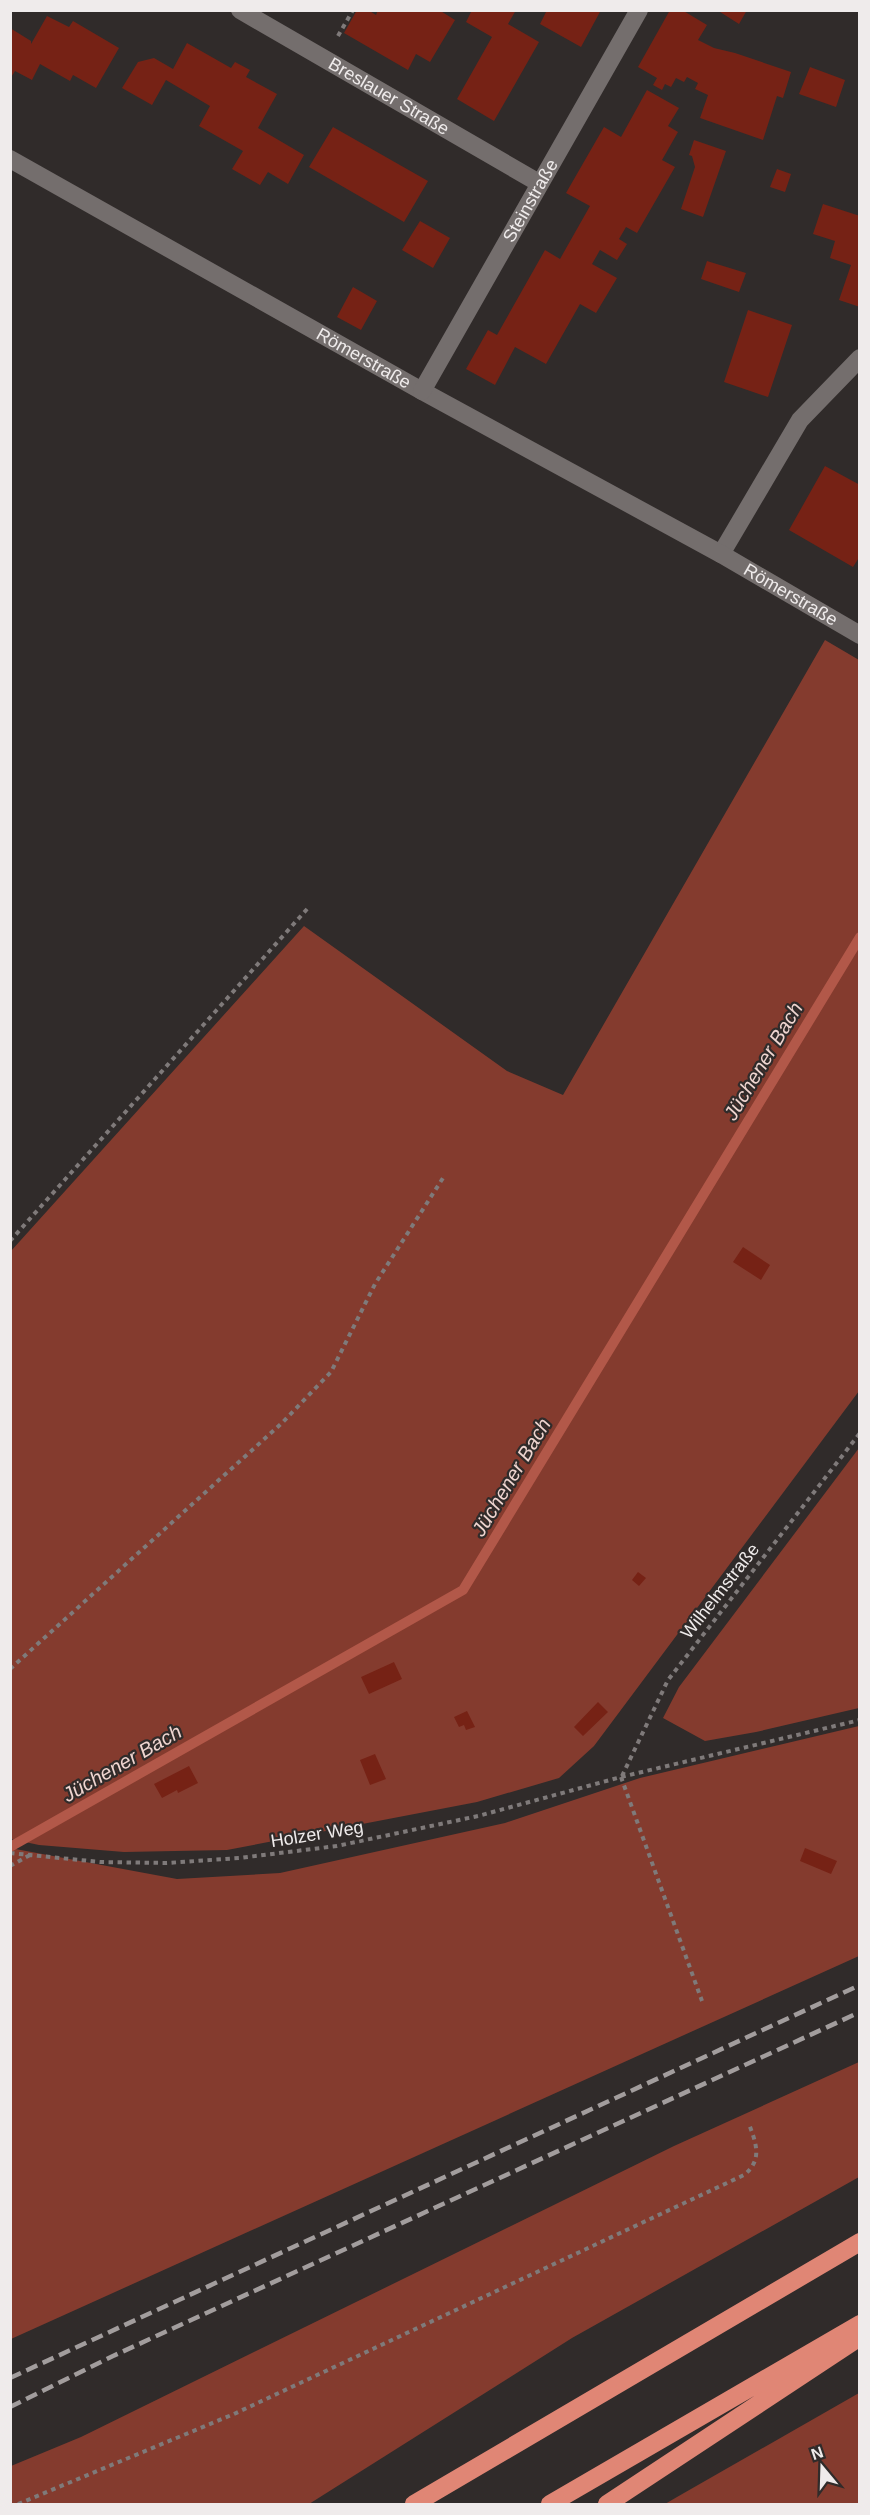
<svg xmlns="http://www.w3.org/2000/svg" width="870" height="2515" font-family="Helvetica,sans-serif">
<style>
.green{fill:#843b2e}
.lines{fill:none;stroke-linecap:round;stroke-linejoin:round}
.stream{stroke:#b25849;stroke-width:10}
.building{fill:#762215}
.path{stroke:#7f7a7a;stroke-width:4;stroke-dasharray:4.5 4.5;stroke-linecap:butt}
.service{stroke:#746e6d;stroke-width:18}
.minor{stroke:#746e6d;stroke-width:18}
.motorway{stroke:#e08675;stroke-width:18}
.rail{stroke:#a29d9d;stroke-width:4.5;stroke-dasharray:12 6;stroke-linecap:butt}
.labels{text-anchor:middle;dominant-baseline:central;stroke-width:4.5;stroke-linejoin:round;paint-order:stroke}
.street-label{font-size:18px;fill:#efebeb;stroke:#302b2a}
.water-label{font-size:20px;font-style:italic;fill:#efd5d0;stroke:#302b2a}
</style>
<rect width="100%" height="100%" fill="#302b2a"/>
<path class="green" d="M825,640l34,20v731l-265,355 -35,32 -82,24 -250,48 -103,2 -85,-7 -28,-6v-588l293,-325 203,145 56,24z
M859,1448v260l-103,24 -51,9 -42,-23 16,-31z
M859,1726v230l-848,383 -1,-491 167,31 103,-6 225,-50 135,-45z
M859,2062v115l-287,161 -263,166h-298v-38l70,-29 593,-291z
M859,2393v111h-194l12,-7z"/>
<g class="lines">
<path class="stream" d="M10,1847l453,-257 397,-653"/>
</g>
<path class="building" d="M357,10h11l8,5 2,-5h61l16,10 -25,42 -14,-8 -8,16 -64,-37z
M472,10h44l-8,14 31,18 -45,79 -37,-22 35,-62 -26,-15z
M547,10h54l-20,37 -41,-23z
M670,10h12l25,15 -9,15 16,8 21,5 56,19 -8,26 -6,-2 -14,44 -63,-22 8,-23 -13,-6 3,-6 -11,-6 -3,5 -8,-4 -5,9 -6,-3 -3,6 -9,-5 4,-7 -19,-11z
M717,10h30l-8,14z
M47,16l22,11 4,-6 46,27 -23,40 -23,-13 -3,6 -30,-17 -8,16 -17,-9 -5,8v-51l21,13v3z
M187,43l44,25 4,-6 15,8 -4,7 31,17 -19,34 46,27 -16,29 -20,-12 -8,13 -28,-16 11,-18 -44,-25 11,-20 -44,-26 -14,25 -30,-17 16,-26 16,-4 19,11z
M810,67l35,13 -9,27 -37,-13z
M647,90l32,18 -11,18 10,6 -16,28 13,7 -38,66 -11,-6 -7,12 8,5 -10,16 -17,-10 -8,14 25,14 -21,35 -16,-9 -34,60 -31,-17 -20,38 -29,-16 22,-39 9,5 48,-85 15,9 30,-53 -24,-13 38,-66 17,10z
M333,127l95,54 -24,41 -95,-55z
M694,140l32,11 -23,66 -22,-8 14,-42 -3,-11 -3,-1z
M777,169l14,5 -6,18 -15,-5z
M823,204l37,12v91l-21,-7 12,-35 -21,-7 5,-17 -22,-7z
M420,221l30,17 -17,30 -31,-18z
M707,261l39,12 -7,19 -38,-13z
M353,287l24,14 -16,29 -24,-13z
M748,310l44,15 -24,72 -44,-15z
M825,466l35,19v71l-7,11 -64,-37z
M743,1247l27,18 -9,15 -28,-18z
M638,1572l8,6 -7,8 -7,-6z
M394,1662l8,17 -33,15 -8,-17z
M598,1702l10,10 -25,24 -9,-9z
M467,1711l8,16 -9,3 -2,-5 -5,2 -5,-10z
M375,1754l11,25 -16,6 -10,-25z
M189,1766l9,17 -20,10 -1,-3 -15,8 -8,-14z
M805,1848l32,13 -6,13 -31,-13z"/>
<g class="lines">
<path class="path" d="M338,36l15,-26
M10,1241l298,-333
M10,1669l272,-246 49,-51 44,-88 68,-106
M622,1776l46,-96 192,-247
M621,1777l81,224
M10,1853l90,9 67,1 72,-5 98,-12 141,-30 143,-39 239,-57
M10,1866l20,-11
M18,2504l216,-90 510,-239c19,-15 12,-32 5,-51"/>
<path class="service" d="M721,554l79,-134 60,-62"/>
<g class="minor">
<path id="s1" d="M240,10l299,173"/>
<path id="s2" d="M10,159l412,232 299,163 139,81"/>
<path id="s3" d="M422,391l217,-381"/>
</g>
<path class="motorway" d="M414,2504l446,-262
M550,2504l310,-180
M607,2504l253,-167"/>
<path class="rail" d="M10,2378l850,-393
M10,2407l103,-51 747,-344"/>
</g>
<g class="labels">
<g class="street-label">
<text stroke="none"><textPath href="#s1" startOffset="172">Breslauer Straße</textPath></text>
<text stroke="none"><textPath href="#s3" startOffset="219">Steinstraße</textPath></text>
<text stroke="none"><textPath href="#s2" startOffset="406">Römerstraße</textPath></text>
<text stroke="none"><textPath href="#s2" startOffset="894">Römerstraße</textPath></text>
<text transform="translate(720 1591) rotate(-52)">Wilhelmstraße</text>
<text transform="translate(317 1834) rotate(-9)">Holzer Weg</text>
</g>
<g class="water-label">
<text transform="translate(763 1061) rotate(-59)">Jüchener Bach</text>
<text transform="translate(511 1477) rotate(-59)">Jüchener Bach</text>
<text transform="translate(122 1763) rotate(-30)">Jüchener Bach</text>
</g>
</g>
<rect width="870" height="2515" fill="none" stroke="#efebeb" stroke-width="24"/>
<g transform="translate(822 2467) rotate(341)" stroke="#302b2a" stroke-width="4.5" paint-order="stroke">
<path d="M0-4.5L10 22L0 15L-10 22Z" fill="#efebeb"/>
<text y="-9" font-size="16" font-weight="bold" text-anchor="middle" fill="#efebeb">N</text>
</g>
</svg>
